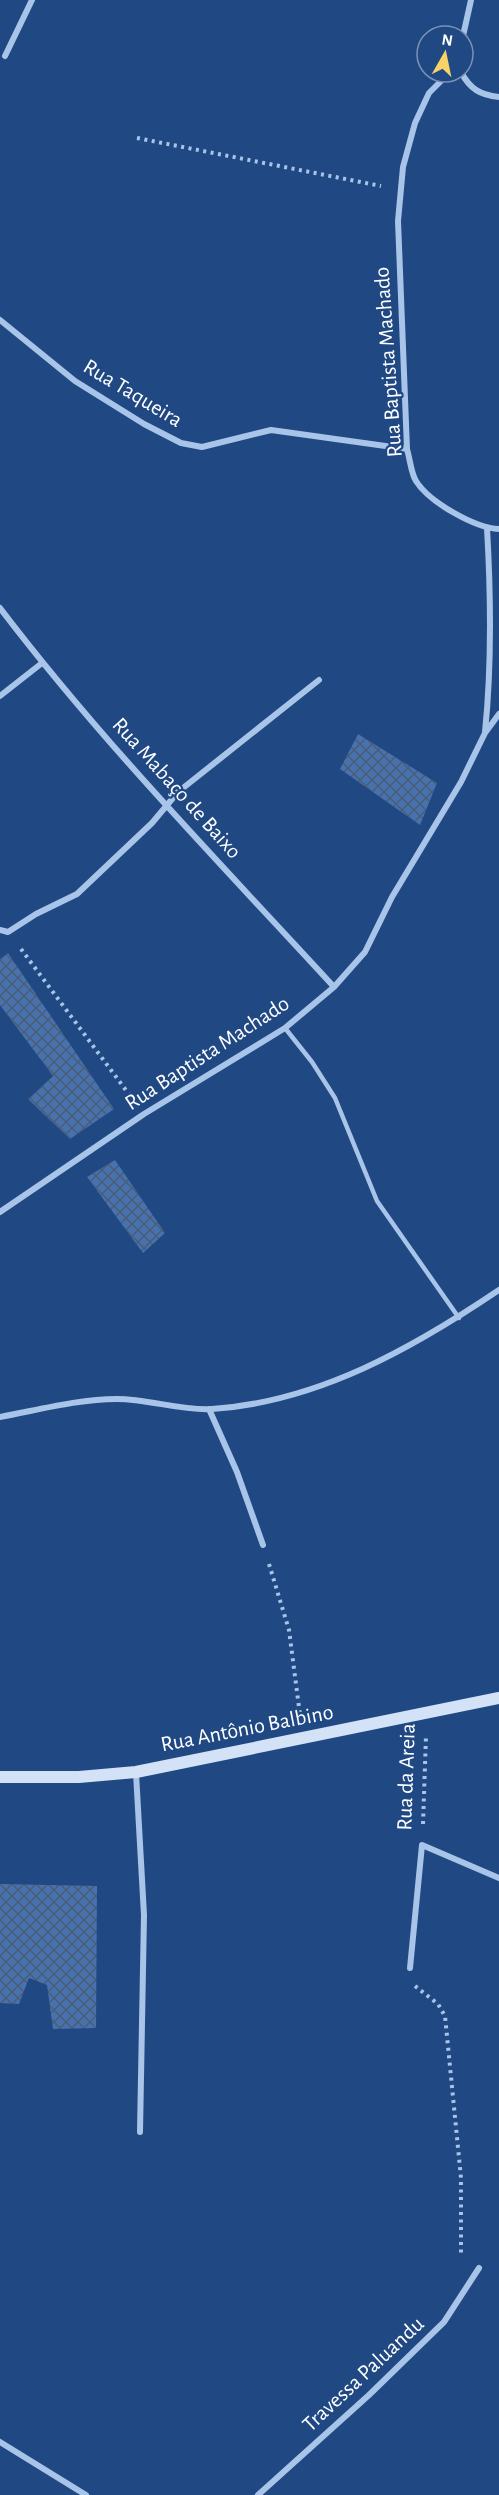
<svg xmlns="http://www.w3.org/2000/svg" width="499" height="2495" font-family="'Alegreya Sans',sans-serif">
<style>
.building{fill:url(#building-cross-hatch)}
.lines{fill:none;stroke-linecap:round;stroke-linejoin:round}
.path{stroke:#a8c4e9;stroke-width:4;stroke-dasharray:3 4.5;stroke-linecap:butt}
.service{stroke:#a8c4e9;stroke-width:4.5}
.minor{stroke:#a8c4e9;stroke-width:6}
.secondary{stroke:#d3e2f7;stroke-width:12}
.labels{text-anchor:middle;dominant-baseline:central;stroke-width:4.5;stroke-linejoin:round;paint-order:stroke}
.street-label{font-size:22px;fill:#fff;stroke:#204984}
</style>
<defs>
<pattern id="building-cross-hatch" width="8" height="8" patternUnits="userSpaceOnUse" patternTransform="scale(1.5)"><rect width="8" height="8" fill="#4872ad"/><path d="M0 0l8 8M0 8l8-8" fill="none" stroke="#4a5d78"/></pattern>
</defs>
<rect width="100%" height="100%" fill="#204984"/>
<path class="building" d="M358,734l79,49 -17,42 -80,-56z
M8,953l106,156 -44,30 -42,-40 25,-23 -53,-71v-46z
M115,1160l50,73 -22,20 -56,-76z
M0,1884l97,2 -1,142 -43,1 -6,-44 -18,-7 -10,26 -19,-1z"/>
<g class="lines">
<path class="path" d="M137,138l244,48
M21,949l110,148
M269,1564l20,66 11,85
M423,1824l3,-88
M415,1986l23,18 7,12 16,162v78"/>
<path class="service" d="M285,1028l27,34 23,36 42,103 82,117"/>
<path class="minor" d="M463,36l8,-36
M5,56l27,-56
M450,72l-21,21 -14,30 -12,44 -5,54 9,228c3,10 4,24 9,32 13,21 59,47 83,48
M461,72c9,17 19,23 38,25
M0,320l75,61 69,43 37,19 21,4 69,-17 136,19
M0,608c102,134 220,255 334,379
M0,696l42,-33
M485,732c7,-68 6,-135 2,-204
M0,930l8,2 28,-18 41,-20 75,-71 26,-31 141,-112
M0,1212l144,-98 141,-86 49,-41 31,-35 27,-55 69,-115 24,-49 14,-19
M209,1409l28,63 26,73
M0,1417c38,-7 78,-18 117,-18 32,0 64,12 95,10 106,-7 201,-61 287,-119
M136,1773l8,142 -4,217
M410,1968l12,-123 77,33
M0,2442l86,53
M258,2495l111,-100 75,-73 35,-54"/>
<path class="secondary" d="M0,1777h79l57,-5 363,-74"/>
</g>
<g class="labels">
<g class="street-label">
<text transform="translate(388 362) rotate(-94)">Rua Baptista Machado</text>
<text transform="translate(133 393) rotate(31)">Rua Taqueira</text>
<text transform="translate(177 788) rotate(48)">Rua Mabaço de Baixo</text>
<text transform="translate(207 1053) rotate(-33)">Rua Baptista Machado</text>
<text transform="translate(247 1728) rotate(-11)">Rua Antônio Balbino</text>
<text transform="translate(406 1777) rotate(-88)">Rua da Areia</text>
<text transform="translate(363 2374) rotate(-43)">Travessa Paluandu</text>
</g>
</g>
<g transform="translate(445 54) rotate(9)"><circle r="28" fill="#204984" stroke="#7992b5" stroke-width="1.5"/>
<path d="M0-4.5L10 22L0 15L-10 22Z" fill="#f7d268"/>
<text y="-9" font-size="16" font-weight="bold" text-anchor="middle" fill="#ffffff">N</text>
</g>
</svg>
